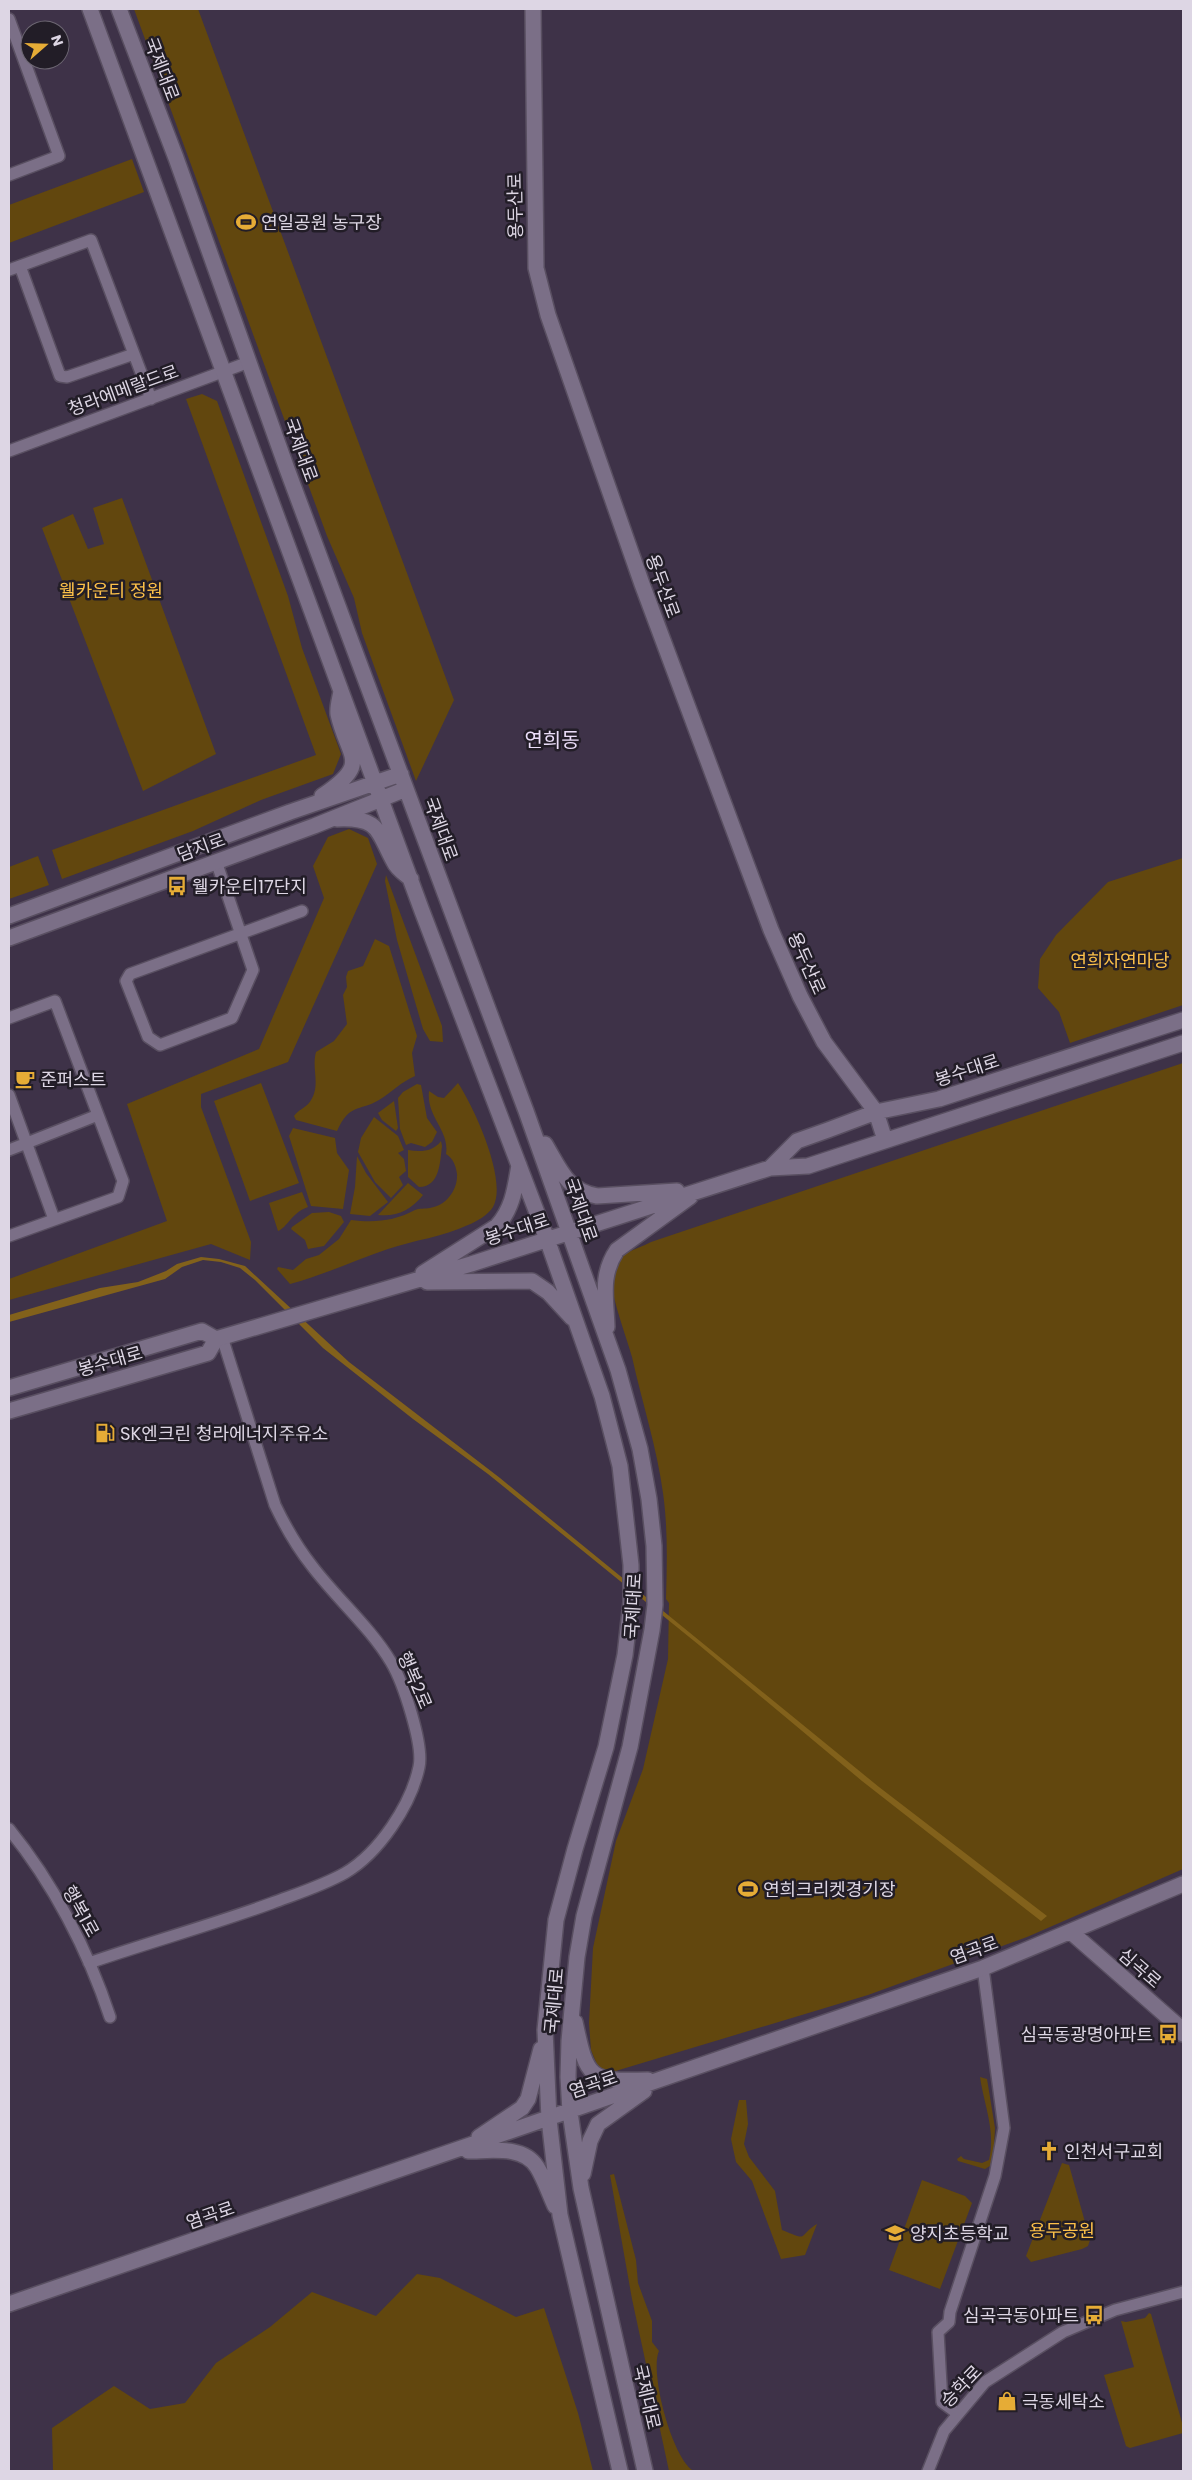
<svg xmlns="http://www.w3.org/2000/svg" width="1192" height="2480" font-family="Poppins,'Noto Sans KR',sans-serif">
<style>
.green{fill:#62470e}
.water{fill:#82611b}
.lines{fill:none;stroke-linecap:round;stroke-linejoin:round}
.street-casing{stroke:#594f61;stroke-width:14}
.secondary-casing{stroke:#594f61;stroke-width:18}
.street{stroke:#7b6f87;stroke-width:11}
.secondary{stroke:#7b6f87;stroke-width:15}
.labels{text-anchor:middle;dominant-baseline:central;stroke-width:5;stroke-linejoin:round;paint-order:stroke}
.street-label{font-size:18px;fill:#ddd6e4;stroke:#221d27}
.poi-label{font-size:18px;fill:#ddd6e4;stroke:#221d27;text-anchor:start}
.park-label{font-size:18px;fill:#fcc049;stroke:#221d27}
.quarter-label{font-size:20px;fill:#ebddf9;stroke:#221d27}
</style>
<rect width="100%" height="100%" fill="#3e3248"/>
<path class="green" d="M134,9h64l256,691 -38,81 -54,-148 -8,-35 -27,-62z
M132,159l12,33 -135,51v-38z
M202,394l15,7 71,195 14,52 39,106 -8,20 -72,26 -68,31 -131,48 -10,-29 264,-95 -130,-356z
M122,498l94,256 -73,37 -101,-263 31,-14 15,35 16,-5 -11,-36z
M349,829l19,9 9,26 -89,198 -87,32v13l50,135 -1,18 -39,-16 -202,56v-21l158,-58 -40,-117 132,-55 65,-151 -11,-32 15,-29z
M38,856l11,29 -40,14v-32z
M1183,858v147l-113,38 -11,-31 -21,-24 2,-29 16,-24 52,-53z
M386,875l56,151 1,16 -13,-1 -7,-12 -26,-89 -12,-59z
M375,939l14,7 28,90 -5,17 3,23c-14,6 -23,16 -36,24 -21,12 -29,3 -42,31l-41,-11 -2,-4c4,-6 11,-8 15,-13 13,-17 2,-33 7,-51l18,-11 13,-17 -4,-29 4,-8 -1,-10 2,-6 15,-5z
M1183,1063v806l-156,68 -159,58 -259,78 -11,-6 -7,-17 -2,-27 4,-75 23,-107 27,-72 25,-110 1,-56 -3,-4c1,-35 2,-70 -3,-106 -6,-45 -21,-91 -31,-136 -5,-19 -23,-65 -20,-81 3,-24 22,-25 39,-34z
M261,1083l38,100 -49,18 -36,-100z
M458,1083c16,24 50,98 35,124 -5,8 -17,15 -25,18 -25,12 -54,15 -80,24 -33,11 -64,26 -98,35l-13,-15 1,-2 15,3 13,-11 13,-4 20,-16 12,-19c24,3 43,1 64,-10 4,-2 10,-1 15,-2 16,-2 28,-18 27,-34 -1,-8 -4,-16 -11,-20 4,-24 -20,-37 -17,-63l9,6 6,1z
M417,1084l4,1 6,33 10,14 -5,10 -7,5 -14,-4 -5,2 -6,-16 -2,-31 5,-6z
M394,1101l4,27 -2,3 -14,-11 -4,-7z
M374,1117l24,19 6,14 -6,3 6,6 2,12 -7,6 4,8 -12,13 -16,-16 -17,-30 3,-14z
M293,1128l42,10 2,15 12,17 -6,39 -32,-3 -22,-70z
M441,1141l1,5c-2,16 -2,41 -23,41l-11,-10v-27c12,2 25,2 33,-9z
M357,1156l9,17 22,29 -18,14 -20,-2 5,-27z
M408,1183l15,12c-12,15 -26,22 -45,20z
M302,1192l6,15c-17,6 -20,20 -30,24l-9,-28z
M329,1212l12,4 3,6 -20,24 -16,3 -3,-9 -14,-11 1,-2 20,-14z
M980,2077l7,2 8,49 -2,36 -8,5 -27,-8 -1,-2 4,-3 3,3 18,4 7,-3c7,-29 -5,-55 -9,-83z
M739,2100h7l2,24 -4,20 5,13 26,34 7,39c29,12 15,6 35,-6l-12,31 -24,4 -29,-78 -16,-19 -5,-23z
M1062,2163l7,2 21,75 -2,6 -6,3 -51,13 -5,-6z
M614,2174l22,86 2,23 14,38v21l7,9c-10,21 14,110 35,120h-25l-37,-172 -22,-124z
M922,2180l43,16 7,7 -32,86 -51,-19z
M417,2274l23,4 76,39 28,-9 34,105 15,58h-540l-1,-43 62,-42 36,23 35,-6 31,-40 54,-36 42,-35 64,24z
M1149,2313l2,1 32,112v7l-53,15 -4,-2 -22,-71 30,-8 -13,-46 5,1 19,-4z"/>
<path class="water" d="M201,1257l18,2 26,7 104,96 151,116 379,309 168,129 -6,5 -179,-140 -163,-136 -211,-171 -75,-55 -90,-71 -68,-68 -15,-12 -19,-6 -18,-2 -21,7 -17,12 -156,43v-7l91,-27 38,-6 28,-11 11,-7z"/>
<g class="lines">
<defs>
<path id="street" d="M9,19l50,137 -50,19
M20,266l40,110 7,1 67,-23
M9,270l82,-30 60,159
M9,451l240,-89
M216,861l37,109 -21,48 -72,27 -12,-8 -22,-56 4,-7 172,-63
M9,1018l46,-17 68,180 -5,16 -109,39
M9,1095l45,124
M9,1150l89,-35
M9,1829c44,54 79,121 101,188
M89,1963c61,-21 123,-38 183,-60 24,-9 50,-17 73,-30 34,-20 66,-68 74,-106 5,-22 -16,-85 -28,-105 -21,-35 -54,-63 -79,-96 -15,-19 -27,-40 -37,-61l-53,-168
M957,2413l-15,-11 -4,-70 11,-10 1,-10 45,-136 9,-48 -21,-160
M928,2471l16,-40 41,-49 78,-50 52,-22 68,-18"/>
<path id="secondary" d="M90,9l332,902 125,328 55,157 18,70 11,99v37l-6,53 -19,92 -31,102 -19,71 -11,110 4,89 11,96 60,256
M119,9l57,149 111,311 239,642 92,259 22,79 9,50 5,47 1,59 -3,25 -22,117 -46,169 -7,41 -8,84 -1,36 2,35 11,76 64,283
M533,9l3,259 12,47 94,269 129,346 29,66 24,46 52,70 9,28
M322,796c50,-34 26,-37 16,-82 -1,-7 2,-16 3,-23
M337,819c43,-2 40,12 57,43 3,7 11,12 17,17
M9,916l281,-104 111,-38
M9,938l305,-112 92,-37
M545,1144c15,25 22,47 52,52l80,-5
M770,1168l27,-27 31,-11 48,-18 63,-13 244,-79
M423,1273l74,-47c16,-18 18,-38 22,-61
M427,1282l105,-1 16,11 24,26
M607,1327c-1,-29 -7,-52 10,-77l73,-53
M9,1388l193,-57 14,8
M9,1411l199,-58 8,-14 255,-75 299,-96 38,-2 375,-123
M1071,1932l106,93 6,9
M575,2022c12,57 14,60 73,58
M479,2137l43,-29 6,-9 13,-50
M468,2151c23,0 55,-6 69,16 7,11 12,26 18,39
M583,2174l7,-33 8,-17 46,-33
M9,2304l974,-336 200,-84"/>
</defs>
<use href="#street" class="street-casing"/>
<use href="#secondary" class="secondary-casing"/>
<use href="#street" class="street"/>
<use href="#secondary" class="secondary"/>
</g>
<defs>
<symbol id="stadium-bare" viewBox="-9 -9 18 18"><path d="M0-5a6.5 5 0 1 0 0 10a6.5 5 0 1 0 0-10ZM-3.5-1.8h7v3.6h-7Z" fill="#e6ac36" stroke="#221d27" stroke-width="2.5" paint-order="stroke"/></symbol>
<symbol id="bus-bare" viewBox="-9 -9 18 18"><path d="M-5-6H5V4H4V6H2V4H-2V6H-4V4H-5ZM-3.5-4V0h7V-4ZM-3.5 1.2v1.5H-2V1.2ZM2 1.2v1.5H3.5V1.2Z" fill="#e6ac36" stroke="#221d27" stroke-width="2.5" paint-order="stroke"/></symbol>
<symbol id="cafe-bare" viewBox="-9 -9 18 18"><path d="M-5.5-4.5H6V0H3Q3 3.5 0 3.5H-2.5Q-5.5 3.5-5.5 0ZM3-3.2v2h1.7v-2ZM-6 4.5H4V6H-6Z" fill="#e6ac36" stroke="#221d27" stroke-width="2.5" paint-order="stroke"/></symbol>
<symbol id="fuel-bare" viewBox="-9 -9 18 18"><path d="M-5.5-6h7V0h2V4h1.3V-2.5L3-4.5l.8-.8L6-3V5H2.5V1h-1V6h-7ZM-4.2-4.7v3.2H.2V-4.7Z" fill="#e6ac36" stroke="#221d27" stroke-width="2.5" paint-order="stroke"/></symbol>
<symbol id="church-bare" viewBox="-9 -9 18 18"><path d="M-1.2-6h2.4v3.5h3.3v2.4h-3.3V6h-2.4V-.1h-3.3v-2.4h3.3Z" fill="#e6ac36" stroke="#221d27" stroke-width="2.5" paint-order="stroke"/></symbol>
<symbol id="school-bare" viewBox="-9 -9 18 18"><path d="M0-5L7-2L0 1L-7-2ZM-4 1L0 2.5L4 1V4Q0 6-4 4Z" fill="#e6ac36" stroke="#221d27" stroke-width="2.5" paint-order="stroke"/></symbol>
<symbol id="shop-bare" viewBox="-9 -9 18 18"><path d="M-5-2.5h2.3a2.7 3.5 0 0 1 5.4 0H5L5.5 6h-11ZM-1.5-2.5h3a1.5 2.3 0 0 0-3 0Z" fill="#e6ac36" stroke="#221d27" stroke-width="2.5" paint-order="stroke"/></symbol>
</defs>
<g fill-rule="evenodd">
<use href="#stadium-bare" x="232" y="208" width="28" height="28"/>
<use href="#bus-bare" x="163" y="872" width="28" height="28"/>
<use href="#cafe-bare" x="11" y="1065" width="28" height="28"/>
<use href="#fuel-bare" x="91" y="1419" width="28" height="28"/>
<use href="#stadium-bare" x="734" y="1875" width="28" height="28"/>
<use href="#bus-bare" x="1154" y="2020" width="28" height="28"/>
<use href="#church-bare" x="1035" y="2137" width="28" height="28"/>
<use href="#school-bare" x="881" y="2219" width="28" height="28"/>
<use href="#bus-bare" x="1080" y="2301" width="28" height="28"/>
<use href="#shop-bare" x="993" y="2387" width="28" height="28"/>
</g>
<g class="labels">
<g class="street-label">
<text transform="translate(162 69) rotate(69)">국제대로</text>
<text transform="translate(515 206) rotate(-91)">용두산로</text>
<text transform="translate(123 390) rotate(-20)">청라에메랄드로</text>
<text transform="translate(301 450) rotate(70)">국제대로</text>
<text transform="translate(663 586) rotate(70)">용두산로</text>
<text transform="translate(441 829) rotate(70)">국제대로</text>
<text transform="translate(201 847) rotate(-20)">담지로</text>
<text transform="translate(807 963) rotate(66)">용두산로</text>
<text transform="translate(967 1070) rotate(-18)">봉수대로</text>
<text transform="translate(581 1210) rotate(71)">국제대로</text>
<text transform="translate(517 1229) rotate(-18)">봉수대로</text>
<text transform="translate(110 1361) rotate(-16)">봉수대로</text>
<text transform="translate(633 1606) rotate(-87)">국제대로</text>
<text transform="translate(415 1680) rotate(67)">행복2로</text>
<text transform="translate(81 1911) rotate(61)">행복1로</text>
<text transform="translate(974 1950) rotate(-20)">염곡로</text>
<text transform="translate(1140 1968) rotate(41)">심곡로</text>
<text transform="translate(554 2001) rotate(-85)">국제대로</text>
<text transform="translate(593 2084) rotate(-19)">염곡로</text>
<text transform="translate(210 2215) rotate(-19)">염곡로</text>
<text transform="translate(961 2386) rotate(-46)">승학로</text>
<text transform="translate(647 2397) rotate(77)">국제대로</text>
</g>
<g class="poi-label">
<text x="261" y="222">연일공원 농구장</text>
<text x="192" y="886">웰카운티17단지</text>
<text x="40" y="1079">준퍼스트</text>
<text x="120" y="1433">SK엔크린 청라에너지주유소</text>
<text x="763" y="1889">연희크리켓경기장</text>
<text x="1153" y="2034" text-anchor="end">심곡동광명아파트</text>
<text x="1064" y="2151">인천서구교회</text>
<text x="910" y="2233">양지초등학교</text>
<text x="1079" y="2315" text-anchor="end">심곡극동아파트</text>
<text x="1022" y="2401">극동세탁소</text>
</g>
<g class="park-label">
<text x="111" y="590">웰카운티 정원</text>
<text x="1120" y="960">연희자연마당</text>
<text x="1062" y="2230">용두공원</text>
</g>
<g class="quarter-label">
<text x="552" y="740">연희동</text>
</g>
</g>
<rect width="1192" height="2480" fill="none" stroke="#ddd6e4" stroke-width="20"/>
<g transform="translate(45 45) rotate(70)"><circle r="24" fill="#221d27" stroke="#6d6773"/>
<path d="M0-4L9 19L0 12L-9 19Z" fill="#e6ac36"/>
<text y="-8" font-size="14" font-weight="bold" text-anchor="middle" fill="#ddd6e4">N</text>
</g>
</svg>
